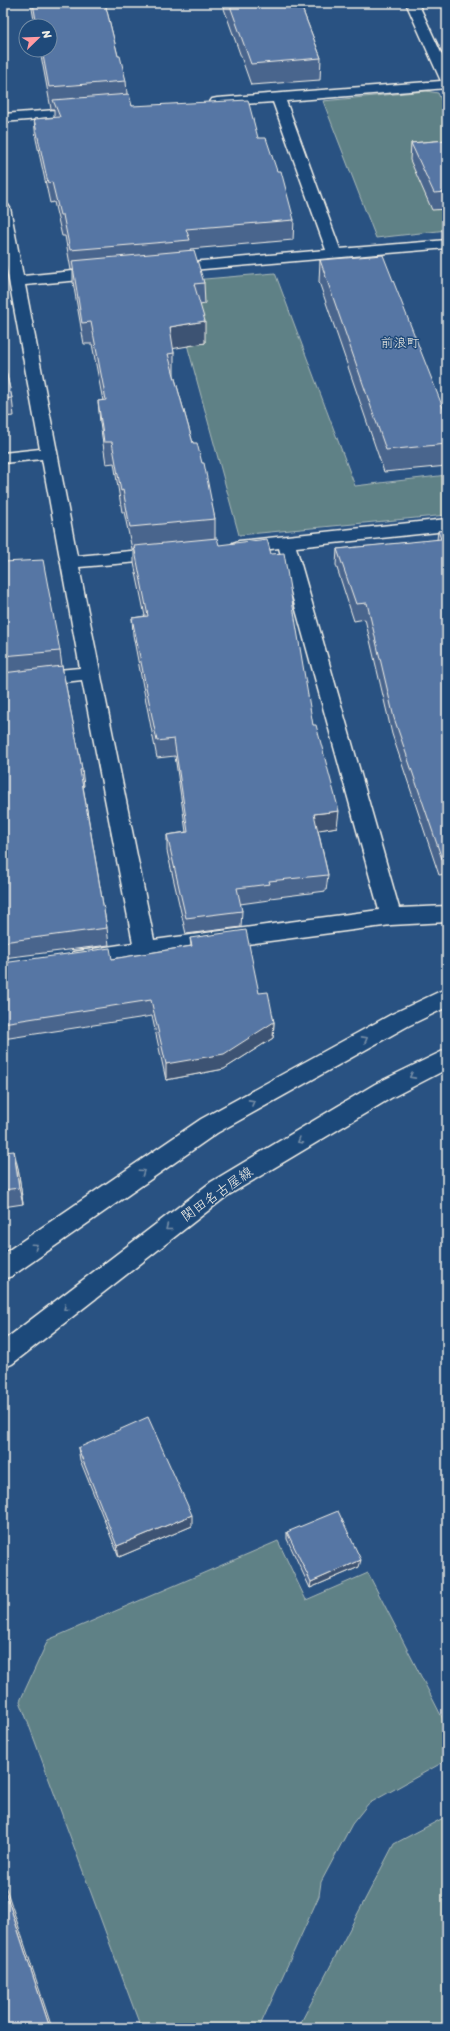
<svg xmlns="http://www.w3.org/2000/svg" width="450" height="2031" font-family="Sriracha,'Klee One',sans-serif">
<style>
.green{fill:#5f8186;stroke:#aab9b7}
.lines{fill:none;stroke-linecap:round;stroke-linejoin:round}
.minor-casing{stroke:#f4f1e8;stroke-width:3}
.major-casing{stroke:#f4f1e8;stroke-width:3}
.minor{fill:#1f4a7a;fill-rule:evenodd}
.major{fill:#1f4a7a;fill-rule:evenodd}
.wall{fill:#4a658d;stroke:#f4f1e8}
.shaded-wall{fill:#3c5373;stroke:#f4f1e8}
.building{fill:#5676a4;stroke:#f4f1e8}
.oneway{stroke:#748da6}
.labels{text-anchor:middle;dominant-baseline:central;stroke-width:3;stroke-linejoin:round;paint-order:stroke}
.far-quarter-label{font-size:13px;fill:#f4f1e8;stroke:#1f4a7a}
.street-label{font-size:14px;fill:#f4f1e8;stroke:#1f4a7a}
</style>
<rect width="100%" height="100%" fill="#295282"/>
<filter id="ink" filterUnits="userSpaceOnUse"><feTurbulence type="fractalNoise" baseFrequency=".025" numOctaves="2"/><feDisplacementMap in="SourceGraphic" scale="8" xChannelSelector="R" yChannelSelector="G"/><feConvolveMatrix kernelMatrix="1 2 1 2 8 2 1 2 1" color-interpolation-filters="sRGB"/></filter>
<g filter="url(#ink)">
<path class="green" d="M426,91l12,2 9,20v117l-71,8 -53,-137z
M275,273l80,213 92,-11v40l-208,20 -69,-253z
M278,1541l28,59 62,-27 79,154v33l-79,44 -16,20 -31,58 -2,14 -60,132h-118l-121,-327 28,-61z
M447,1816v212h-149l96,-184z"/>
<g class="lines">
<defs>
<path id="minor" d="M406,3h12l29,63v22l-161,13 54,148 107,-9v8l-278,24 -5,-1 -2,-3 2,-3 5,-1 157,-14 -53,-148 -56,4 -5,-1 -2,-3 2,-3 5,-1 224,-17z
M83,108l5,1 2,3 -2,3 -85,7v-8z
M3,204l5,1 2,3 13,68 80,-8 5,2 3,3 -3,3 -5,2 -78,7 52,271 86,-8 6,2 3,4 -3,4 -6,2 -84,7 75,373 225,-30 -100,-362 -40,5 -6,-2 -3,-4 3,-4 6,-2 208,-22v12l-151,16 103,361 48,-2v16l-56,3 -310,41 -8,-2 -3,-6 3,-6 60,-9 -51,-263 -79,9v-14l77,-7 -38,-209 -39,4v-10l37,-4 -37,-201z"/>
<path id="major" d="M447,988v19l-39,19 -191,107 -205,143 -9,3v-25l198,-135 191,-105z
M447,1049v20l-56,29 -164,98 -215,168 -9,4v-27l208,-159 164,-98z"/>
</defs>
<use href="#minor" class="minor-casing"/>
<use href="#major" class="major-casing"/>
<use href="#minor" class="minor"/>
<use href="#major" class="major"/>
</g>
<path class="wall" d="M31,3h74l13,53 8,25 1,13 5,12 126,32 36,82 -1,20 -103,9 14,34 1,21 -5,1 5,38 -32,5 1,5v22l19,68 9,20 13,56v19l98,187 24,102 -19,3 10,45 -2,16 -56,7 -1,2 -29,4 2,7 -1,16 -55,7 -19,-83v-16l19,-3 -11,-76 -18,2 -24,-123 -1,-17 13,-2 -11,-53v-14h-2l-8,-37h-2l-8,-49 -8,1 -6,-41 -2,-22h5l-11,-57h-8l-11,-62v-12h-2l-6,-34h-3l-8,-34 -4,1 -14,-64 -2,-20 20,-2v-8h-3l-11,-59h10v-24h-15z
M222,3h78l21,55 -1,22 -69,5z
M447,140v69l-15,1 -22,-50 1,-17z
M320,260l127,158v48l-63,6 -65,-190z
M3,358l9,40 2,18 -11,1z
M447,530v344l-8,1 -47,-141 -27,-115 -11,2 -18,-56 1,-16 100,-9 1,-9z
M3,562l57,89 2,15 20,103 2,17h-1l24,142 2,17 -106,13z
M190,938l69,55 15,29 -1,16 -49,31 -58,11 -14,-64 -149,23v-76l109,-4 79,-13z
M3,1138l2,14 13,16 5,36 -20,3z
M78,1448l114,78 -73,31 -39,-97z
M287,1532l72,35 -49,21 -23,-49z"/>
<path class="shaded-wall" d="M205,321v22l-34,6 -1,-22z
M339,811l-2,16 -24,4 1,-17z
M274,1022l-1,16 -49,31 -58,11v-16z
M3,1138l5,31 -5,-24z
M14,1151l4,17 5,36 -4,-16z
M192,1515v11l-73,31 -2,-11z
M361,1560l-2,7 -49,21 1,-6z
M3,1879l49,149h-2l-47,-143z"/>
<path class="building" d="M33,3h72l13,53h2l6,25 -77,6 -7,-37h8v-24h-13z
M229,3h71l21,55 -70,6z
M129,94l3,12 116,-6 10,38h8l11,33h4l13,49 -108,9 4,11 -120,10 -7,-35h-3l-8,-33 -4,1 -14,-64 26,-2 -7,-17z
M447,140v52l-13,1 -23,-50z
M194,250l10,33 -10,1 11,37 -35,6 4,26 -6,1 25,89h4l5,20h2l11,56 -85,8 -7,-37 -2,1 -9,-49h-8l-6,-41 8,-1 -15,-78 -9,1 -10,-62z
M383,255l64,163v26l-61,6 -66,-190z
M3,358l9,40 -9,1z
M447,530v328l-5,1 -48,-141 -27,-115 -11,1 -19,-55 104,-10 -3,-8z
M217,538l2,7 48,-6 4,15 13,-1 29,172h3l23,86 -25,3 14,61 -59,6 1,3 -33,4 5,23 -56,7 -19,-83 21,-3 -14,-93 -17,2 -25,-123 16,-2 -14,-70z
M43,560l17,91 -57,5v-94z
M62,666l20,103 -2,1 27,158 -104,14v-269z
M246,930l13,63 9,-1 6,30 -50,32 -58,10 -15,-64 -148,23v-60l107,-15 2,11 80,-13 -2,-8z
M3,1145l1,7 10,-1 5,37 -16,2z
M148,1417l44,98 -75,31 -39,-98z
M338,1511l23,49 -50,22 -24,-50z
M3,1885l47,143h-47z"/>
<defs><path id="oneway-chevron" d="M-2-3.5L2.5 0L-2 3.5" fill="none" stroke-width="1.6" stroke-linecap="round" stroke-linejoin="round"/></defs>
<g class="oneway">
<use href="#oneway-chevron" transform="translate(365 1039) rotate(-29)"/>
<use href="#oneway-chevron" transform="translate(412 1076) rotate(152)"/>
<use href="#oneway-chevron" transform="translate(252 1102) rotate(-29)"/>
<use href="#oneway-chevron" transform="translate(300 1141) rotate(149)"/>
<use href="#oneway-chevron" transform="translate(142 1172) rotate(-35)"/>
<use href="#oneway-chevron" transform="translate(168 1228) rotate(142)"/>
<use href="#oneway-chevron" transform="translate(35 1246) rotate(-35)"/>
<use href="#oneway-chevron" transform="translate(66 1308) rotate(142)"/>
</g>
</g>
<g class="labels">
<g class="far-quarter-label">
<text x="400" y="342">前浪町</text>
</g>
<g class="street-label">
<text transform="translate(217 1194) rotate(-35)">関田名古屋線</text>
</g>
</g>
<rect width="450" height="2031" fill="none" stroke="#1f4a7a" stroke-width="16"/>
<rect x="8" y="8" width="434" height="2015" fill="none" stroke="#f4f1e8" stroke-width="1.5" filter="url(#ink)"/>
<g transform="translate(38 38) rotate(67)"><circle r="19" fill="#1f4a7a" stroke="#748da6"/>
<path d="M0-3L7 15L0 10L-7 15Z" fill="#ff9aa2"/>
<text y="-6" font-size="11" font-weight="bold" text-anchor="middle" fill="#f4f1e8">N</text>
</g>
</svg>
